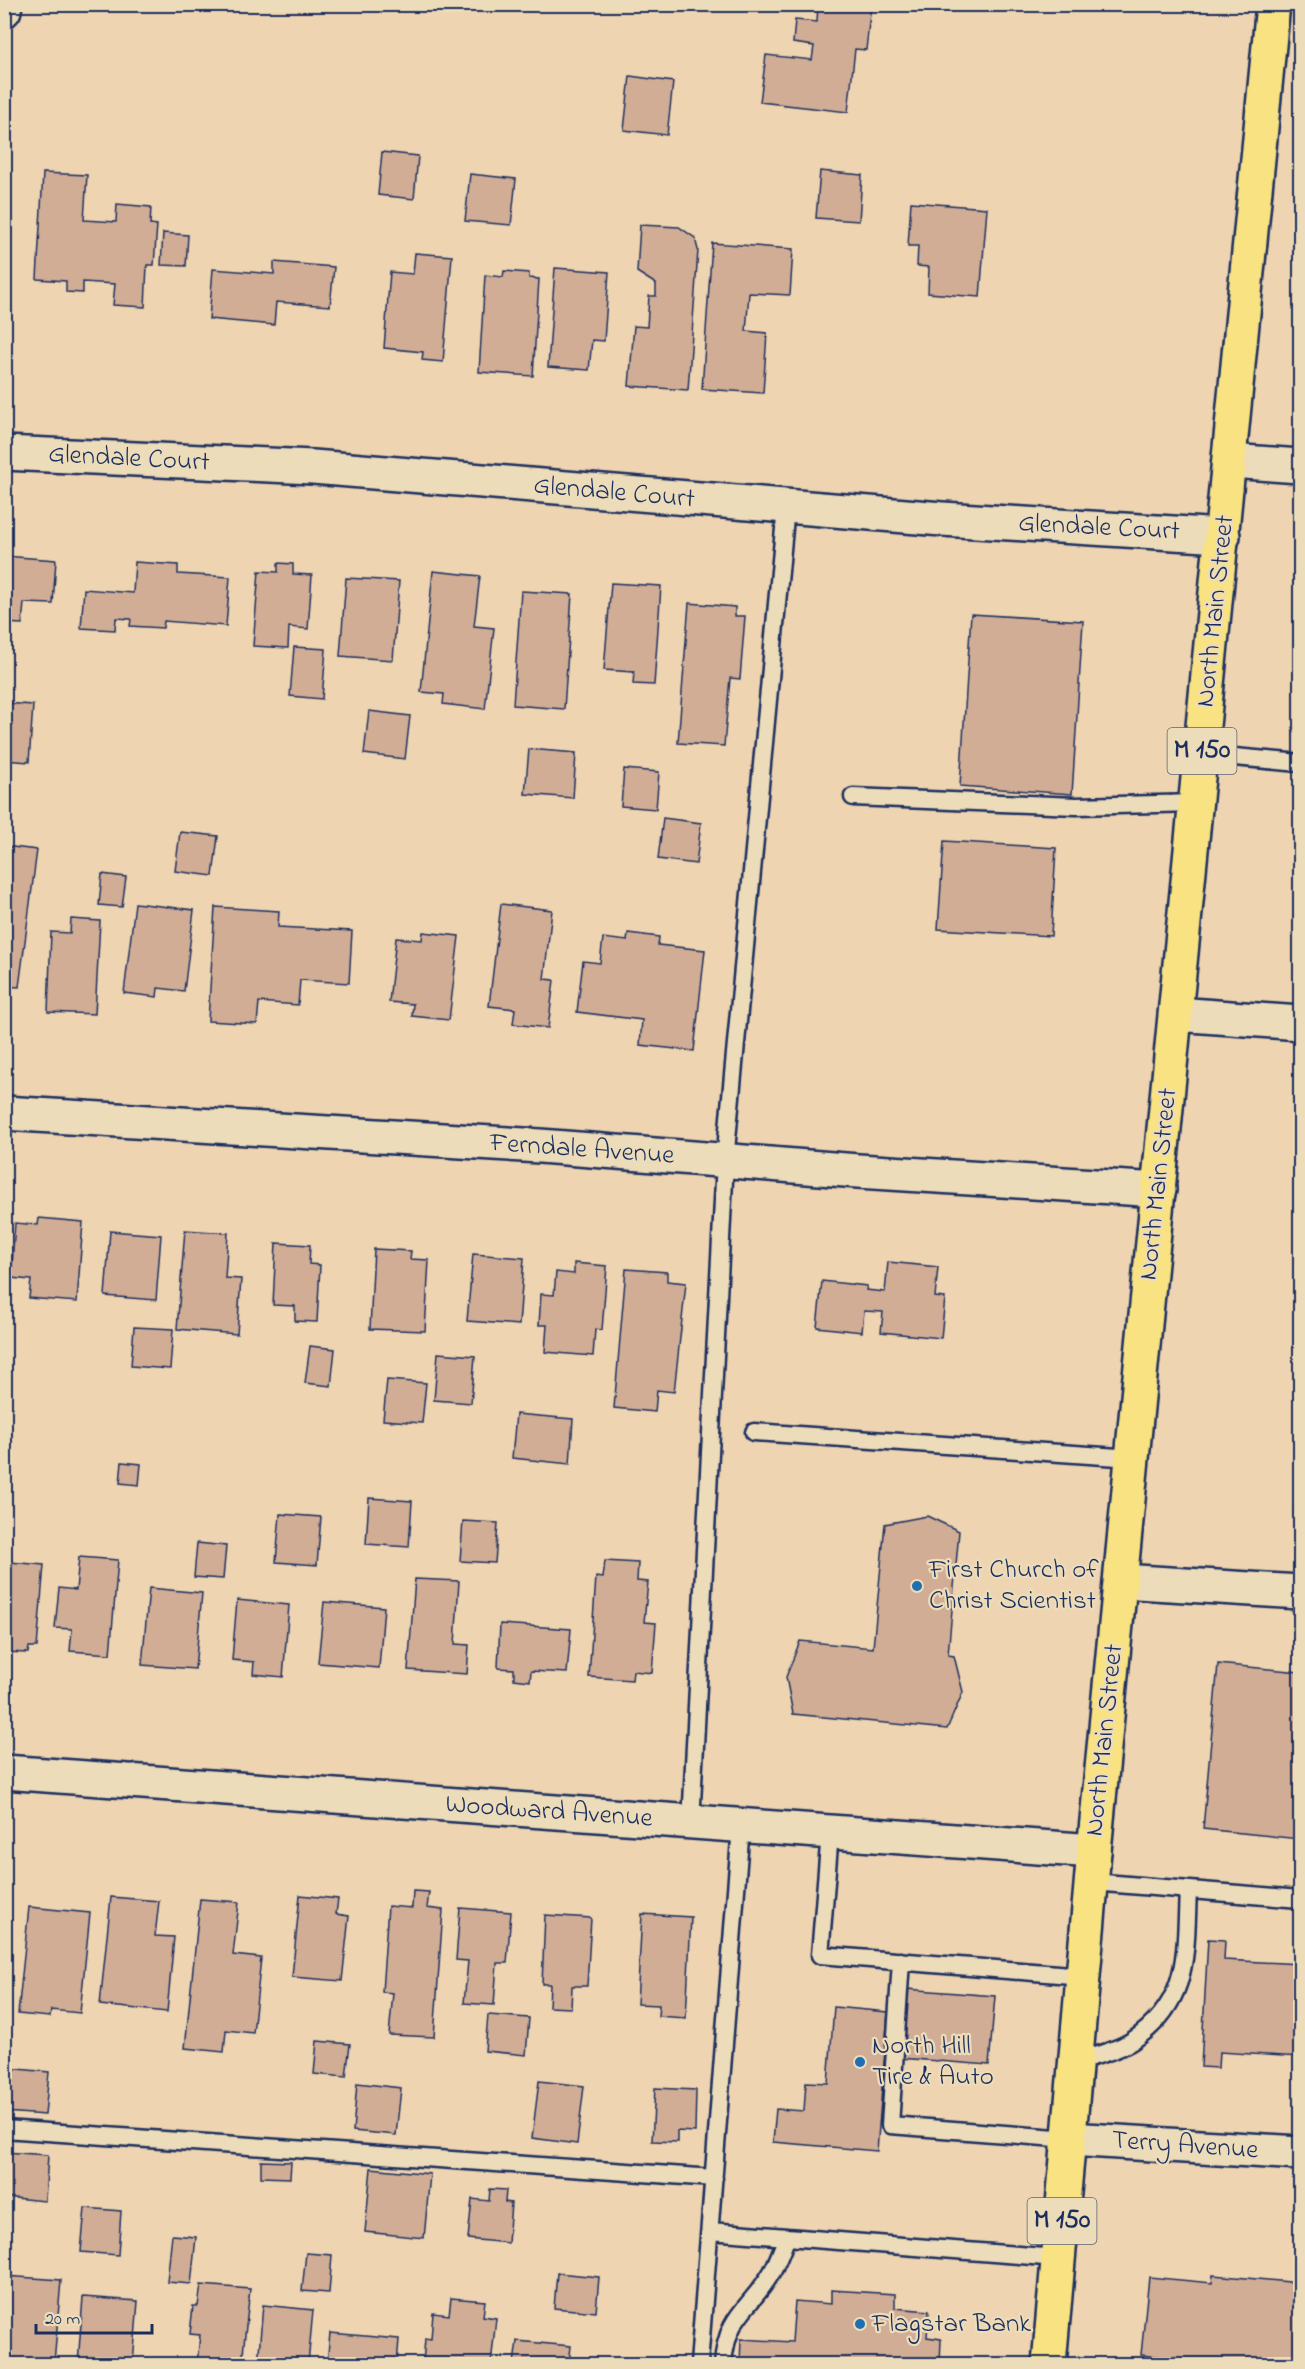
<svg xmlns="http://www.w3.org/2000/svg" width="1305" height="2369" font-family="'Indie Flower',sans-serif">
<style>
.building{fill:#d2ad96;stroke:#1b2f5e;stroke-width:1.5}
.lines{fill:none;stroke-linecap:round;stroke-linejoin:round}
.lane-casing{stroke:#1b2f5e;stroke-width:21}
.street-casing{stroke:#1b2f5e;stroke-width:38}
.primary-casing{stroke:#1b2f5e;stroke-width:38}
.lane{stroke:#eddcb9;stroke-width:16}
.street{stroke:#eddcb9;stroke-width:33}
.primary{stroke:#f8e281;stroke-width:33}
.poi-dot{fill:#1f6fb2;stroke:#eddcb9;stroke-width:2}
.labels{text-anchor:middle;dominant-baseline:central;stroke-width:4.5;stroke-linejoin:round;paint-order:stroke}
.shield{fill:#eddcb9;stroke:#5a6379;stroke-width:1.5}
.shield-label{font-size:26px;font-weight:bold;fill:#1b2f5e}
.street-label{font-size:27px;fill:#1b2f5e;stroke:#eddcb9}
.poi-label{font-size:27px;fill:#1b2f5e;stroke:#eddcb9;text-anchor:start}
</style>
<rect width="100%" height="100%" fill="#eed4b1"/>
<filter id="ink" filterUnits="userSpaceOnUse"><feTurbulence type="fractalNoise" baseFrequency=".0167" numOctaves="2"/><feDisplacementMap in="SourceGraphic" scale="12" xChannelSelector="R" yChannelSelector="G"/><feConvolveMatrix kernelMatrix="1 2 1 2 8 2 1 2 1" color-interpolation-filters="sRGB"/></filter>
<g filter="url(#ink)">
<path class="building" d="M818,4h53l-5,46 -11,-1 -7,63 -88,-10 6,-47 46,5 2,-14 -21,-3 2,-23 22,2z
M630,76l43,6 -6,53 -43,-5z
M382,152l36,4 -4,43 -36,-4z
M820,171l42,4 -3,46 -43,-3z
M43,173l44,2 -3,45 32,2 1,-18 34,3 -1,17 7,1 -3,40h-7l-2,42 -32,-2 2,-21 -32,-2v11l-17,-1v-11l-29,-2z
M470,174l46,5 -5,46 -46,-4z
M911,202l76,6 -7,89 -52,-4 1,-26 -12,-1 1,-20h-10z
M640,225l39,2 16,11 3,12 -10,140 -59,-4 5,-60 13,1 2,-31h7v-12l-19,-12z
M163,233l25,2 -2,31 -25,-1z
M712,243l81,6 -3,46 -41,-2 -3,38 21,2 -4,60 -61,-4z
M415,253l37,3 -9,106 -21,-2 1,-8 -39,-4 6,-76 23,2z
M274,262l60,5 -4,39 -54,-4 -2,23 -65,-6 4,-50 61,5z
M555,268l54,4 -5,69 -12,-1 -3,30 -41,-3z
M504,271l25,2v5l10,1 -6,97 -54,-4 6,-97 18,2z
M4,556l52,4 -3,44 -29,-1 -2,21 -18,-1z
M135,562l43,3v9l52,3 -4,49 -62,-5 -1,7 -33,-2 1,-7 -15,-1 -1,12 -34,-2 3,-39 49,4z
M278,563l15,1v10l19,1 -4,54 -19,-2 -1,21 -35,-2 6,-75 19,1z
M433,571l47,5 -6,50 20,2 -9,81 -42,-5 1,-10 -23,-2z
M346,578l53,3 -6,79 -53,-4z
M611,583l50,3 -7,99 -21,-1 1,-12 -30,-2z
M521,591l51,3 -8,115 -51,-4z
M689,603l46,4v9h10l-5,63 -10,-1 -6,68 -46,-3z
M971,614l112,7 -11,173 -112,-8z
M294,647l32,2 -4,50 -32,-3z
M4,703l29,2 -4,57 -25,-2z
M369,711l41,5 -5,43 -41,-5z
M529,749l47,4 -3,45 -48,-4z
M624,769l35,3 -3,37 -35,-3z
M663,818l38,5 -5,41 -38,-5z
M180,832l38,4 -5,40 -38,-5z
M944,841l112,7 -5,88 -113,-7z
M4,846l33,4 -18,137 -15,-1z
M102,874l24,3 -4,30 -23,-2z
M135,903l59,7 -10,81 -26,-3 -1,9 -33,-4z
M501,904l51,6 -8,69 10,1 -6,48 -35,-4 2,-15 -26,-3z
M215,907l64,4 -1,16 74,4 -3,52 -49,-3 -2,25 -39,-3 -2,22 -49,-3z
M71,919l29,2 -5,93 -47,-2 3,-80 19,1z
M423,932l36,4 -10,84 -37,-4 1,-12 -24,-2 7,-64 26,2z
M628,933l31,4 -1,8 47,5 -11,101 -54,-6 2,-25 -65,-8 6,-51 17,2 3,-25 24,3z
M39,1218l44,4 -6,80 -48,-4 2,-18 -20,-2 4,-55 23,2z
M185,1230l43,3 -3,45 16,1 -4,55 -60,-5z
M110,1231l51,4 -5,65 -51,-4z
M276,1243l34,2 -1,19 11,1 -3,57 -22,-1v-15l-22,-1z
M374,1249l37,2 -1,8 19,1 -4,71 -55,-2z
M473,1254l51,4 -5,67 -52,-4z
M888,1262l50,5 -3,30 10,1 -4,40 -60,-6 2,-20 -19,-1 -2,21 -45,-5 5,-46 45,5 -1,4 19,2z
M574,1263l33,3 -5,64 -7,-1 -2,27 -48,-4 2,-27h-8l2,-31 13,1 2,-23 18,2z
M626,1269l41,3v9l19,2 -12,109 -17,-2 -2,22 -41,-4z
M134,1327l39,2 -3,40 -39,-3z
M310,1346l25,3 -4,37 -26,-3z
M438,1353l37,3 -4,47 -37,-3z
M387,1380l39,3 -4,40 -39,-3z
M516,1414l57,5 -3,45 -58,-6z
M1299,1449h1v64l-6,-1z
M122,1462l19,2 -2,21 -19,-2z
M369,1498l43,3 -3,46 -43,-3z
M280,1514l41,3 -4,48 -41,-3z
M927,1516l32,15 -11,124 6,1 9,36 -16,37 -154,-15 -7,-37 14,-36 73,7 12,-124z
M463,1521l35,2 -3,40 -35,-2z
M197,1543l29,3 -3,33 -29,-2z
M79,1557l39,3 -8,94 -40,-3 2,-22 -17,-1 4,-40 17,2z
M605,1561l33,2 -1,18 11,1 -4,40 12,1 -4,50 -19,-2 -1,9 -43,-3 7,-100 7,1z
M9,1562l35,3 -7,82h-8l-1,6 -24,-1v-72h4z
M415,1579l44,2 -4,63 14,1 -2,29 -59,-4z
M149,1588l53,5 -7,76 -53,-4z
M237,1600l52,5 -6,72 -30,-3 1,-12 -22,-2z
M324,1602l60,5 -5,61 -61,-5z
M500,1624l71,5 -4,44 -36,-2 -1,10 -16,-2v-10l-16,-1z
M1218,1664l82,8v167l-97,-10z
M413,1891l16,1 -2,16 16,2 -9,127 -45,-2 4,-42 -11,-1 6,-86 24,2z
M300,1895l38,4 -2,15 13,2 -7,65 -50,-4z
M111,1897l48,4 -4,35 19,1 -7,75 -67,-7z
M200,1899l39,3 -6,53 28,3 -8,75 -27,-3 -2,22 -39,-4z
M29,1907l61,6 -10,100 -29,-3 -1,7 -32,-3z
M460,1908l51,4 -4,51h-10l-3,42 -30,-2 4,-42 -12,-1z
M642,1914l49,3 -5,101 -28,-2 1,-11 -22,-1z
M545,1915l46,3 -4,68h-15l-1,22 -22,-1 1,-23h-8z
M1208,1939l17,1 -1,20 76,4v93l-81,-5 -1,16 -17,-1z
M906,1989l89,7 -6,69 -89,-7z
M834,2007l54,5 -11,139 -104,-9 3,-33 28,2 2,-29 22,1z
M488,2015l41,3 -3,37 -41,-4z
M317,2041l33,3 -4,33 -32,-3z
M7,2068l42,4 -4,43 -41,-3z
M539,2081l45,5 -7,58 -45,-6z
M357,2083l44,5 -5,47 -43,-4z
M655,2088l41,2 -1,42 -18,-1v11l-25,-1z
M4,2152l44,3 -3,46 -41,-4z
M261,2161l30,1 -1,16 -29,-1z
M371,2168l59,6 -6,64 -59,-6z
M490,2189l16,1 -1,12 6,1 -3,40 -40,-4 4,-40 17,2z
M85,2208l36,3 -3,44 -37,-3z
M172,2235l24,2 -5,47 -24,-2z
M306,2253l26,2 -3,38 -27,-2z
M557,2273l42,4 -3,35 -42,-4z
M1213,2275l87,8v81h-60l-99,-9 8,-78 63,6z
M4,2276l57,4 -7,84h-50z
M201,2285l49,4 -8,74 4,1h-49l3,-29 -10,-1 3,-28h5z
M831,2290l64,4v14l34,3 -2,26 14,2 -1,25h-200l1,-25 51,3 3,-41 36,3z
M83,2297l55,4 -5,63h-55z
M451,2298l34,3 -2,15 13,2 -5,46h-68l2,-26 6,1 2,-26 16,2z
M263,2305l50,5 -5,54h-50z
M330,2333l69,6 -2,25h-70z
M517,2341l54,5 -2,18h-55z"/>
<g class="lines">
<defs>
<path id="lane" d="M1201,754l99,9
M853,797l223,9 121,-3
M754,1432l379,26
M691,1823l34,-662 61,-654
M830,1833l-10,122 263,21
M1092,1882l208,17
M901,1961l-11,164 179,14
M1076,2062c17,-6 41,-11 56,-21 59,-39 53,-89 56,-151
M4,2129l710,49
M710,2231l77,6
M699,2364l42,-538
M723,2364c4,-51 26,-53 49,-92 6,-11 10,-23 15,-35l271,21"/>
<path id="street" d="M4,10l1,-6
M4,453l309,14 629,52 281,17
M1230,461l70,5
M1176,1014l124,9
M4,1113l536,33 318,25 301,19
M1121,1581l179,11
M4,1772l1090,79
M1069,2139l231,14"/>
<path id="primary" d="M1049,2364l45,-513 179,-1847"/>
</defs>
<use href="#lane" class="lane-casing"/>
<use href="#street" class="street-casing"/>
<use href="#primary" class="primary-casing"/>
<use href="#lane" class="lane"/>
<use href="#street" class="street"/>
<use href="#primary" class="primary"/>
</g>
</g>
<g class="poi-dot">
<circle cx="917" cy="1586" r="6"/>
<circle cx="860" cy="2062" r="6"/>
<circle cx="860" cy="2324" r="6"/>
</g>
<g class="labels">
<g class="shield">
<rect x="1167.5" y="728" width="69" height="46" rx="4.5"/>
<rect x="1027.5" y="2198" width="69" height="46" rx="4.5"/>
</g>
<g class="shield-label">
<text x="1202" y="751">M 150</text>
<text x="1062" y="2221">M 150</text>
</g>
<g class="street-label">
<text transform="translate(129 459) rotate(3)">Glendale Court</text>
<text transform="translate(614 493) rotate(5)">Glendale Court</text>
<text transform="translate(1099 528) rotate(3)">Glendale Court</text>
<text transform="translate(1216 611) rotate(-84)">North Main Street</text>
<text transform="translate(582 1150) rotate(4)">Ferndale Avenue</text>
<text transform="translate(1159 1184) rotate(-84)">North Main Street</text>
<text transform="translate(1105 1740) rotate(-84)">North Main Street</text>
<text transform="translate(549 1812) rotate(4)">Woodward Avenue</text>
<text transform="translate(1185 2146) rotate(4)">Terry Avenue</text>
</g>
<g class="poi-label">
<text x="929" y="1570">First Church of<tspan x="929" dy="31">Christ Scientist</tspan></text>
<text x="872" y="2046">North Hill<tspan x="872" dy="31">Tire &amp; Auto</tspan></text>
<text x="872" y="2324">Flagstar Bank</text>
</g>
</g>
<rect width="1305" height="2369" fill="none" stroke="#eddcb9" stroke-width="24"/>
<rect x="12" y="12" width="1281" height="2345" fill="none" stroke="#1b2f5e" stroke-width="2" filter="url(#ink)"/>
<path d="M36 2324v9h116v-9" fill="none" stroke="#1b2f5e" stroke-width="3"/>
<text x="45" y="2324" font-size="18" fill="#1b2f5e" stroke="#eddcb9" stroke-width="4.5" paint-order="stroke">20 m</text>
</svg>
